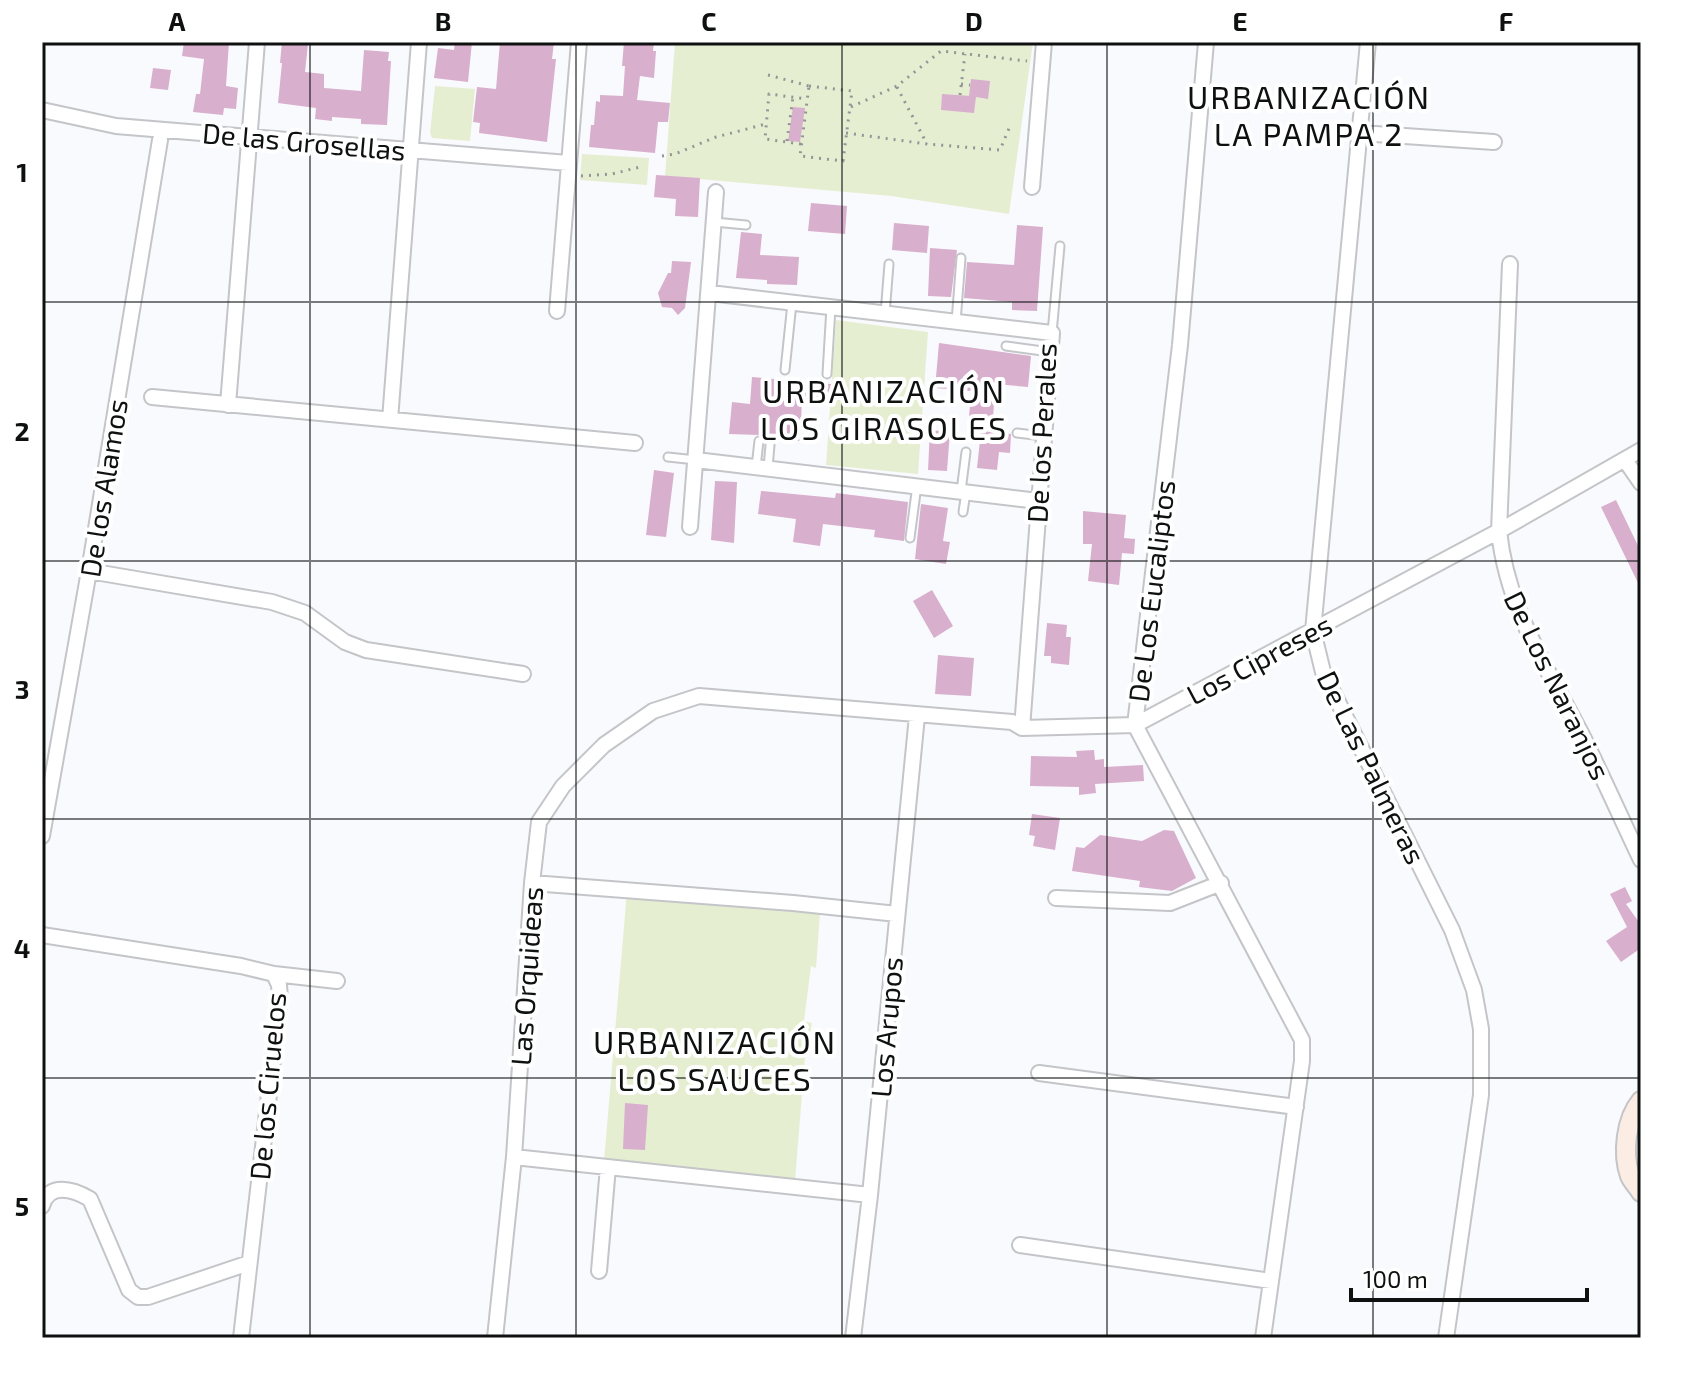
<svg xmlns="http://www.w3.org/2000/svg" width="1683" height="1380" font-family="'Exo 2',sans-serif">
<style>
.green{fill:#e6eed2}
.building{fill:#d8afcd}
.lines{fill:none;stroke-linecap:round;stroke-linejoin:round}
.lane-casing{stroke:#c4c5c8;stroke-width:11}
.street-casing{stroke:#c4c5c8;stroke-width:18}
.secondary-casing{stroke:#c4c5c8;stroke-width:22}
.path{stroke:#949596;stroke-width:3;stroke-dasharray:2 6;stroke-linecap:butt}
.lane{stroke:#fff;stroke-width:7}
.street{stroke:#fff;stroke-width:14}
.secondary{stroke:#fbece4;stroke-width:18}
.grid{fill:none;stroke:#0f1010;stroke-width:2;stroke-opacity:0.55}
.labels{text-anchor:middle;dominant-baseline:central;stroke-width:8;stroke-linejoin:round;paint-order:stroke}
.street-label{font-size:28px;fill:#0f1010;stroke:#fff}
.quarter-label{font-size:32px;letter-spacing:2px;fill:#0f1010;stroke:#fff}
.neatline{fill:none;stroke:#0f1010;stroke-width:3}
.grid-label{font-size:26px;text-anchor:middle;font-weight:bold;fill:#0f1010}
</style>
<rect width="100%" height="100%" fill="#f9fafd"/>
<path class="green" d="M675,42h358l-24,172 -118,-18 -226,-20z
M435,86l40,3 -5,52 -38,-3 -2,-5z
M582,154l67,4 -2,27 -67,-5z
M836,320l92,12 -10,142 -92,-9z
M627,891l193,23 -4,54 -5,-2 -7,55 8,2 -7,34 -10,124 -191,-20z"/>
<path class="building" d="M184,42h45l-3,44 12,2 -2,21 -12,-1 -1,7 -30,-3 3,-18h4l4,-35 -22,-3z
M282,42l26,2 -3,28 19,2v14l37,3 3,-41 25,2 -1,9h3l-4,64 -26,-1v-5l-29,-2v4l-17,-2 1,-11 -38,-5 4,-40h-2z
M455,42h17l-4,40 -34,-4 4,-30 16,2z
M500,42h54l-2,17h4l-9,83 -68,-9 1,-10 -7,-1 4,-35 19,2z
M624,42h30l-1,9h3l-2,27 -14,-2 -3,24 33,3 -2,19h-10l-3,31 -66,-6 2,-22h3l2,-24 4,1v-7l23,1 2,-30h-3z
M153,68l18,2 -3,20 -18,-2z
M971,79l19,2 -2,18 -12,-2 -2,16 -33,-3 1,-16 29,2h-2z
M793,107l12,1 -5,34 -12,-1z
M656,175l44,3 -2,39 -23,-1 1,-17 -22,-2z
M811,203l36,3 -2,28 -37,-3z
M894,223l35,3 -2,27 -35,-3z
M1017,225l26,2 -6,84 -25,-1v-8l-48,-4 3,-36 47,3z
M741,232l21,2 -2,21 39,2 -2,28 -30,-1v-4l-31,-2z
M930,248l27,2 -6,47 -23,-1z
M672,261l19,1 -6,46 -7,7 -6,-7 -10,-1 -4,-14 10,-20h3z
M939,343l92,13 -3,31 -33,-3 -2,36 -24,-2 2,-27 -36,-3z
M752,377l79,7 -2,18 -27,-2 -2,41 -26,-1 -15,-5 -30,-1 3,-32 18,2z
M930,430l20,2 -3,39 -19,-1z
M981,431l30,3 -1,19 -11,-1 -2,18 -20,-2z
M654,470l20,3 -8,64 -20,-2z
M715,481l22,1 -3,61 -23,-3z
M761,491l74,7 1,-5 72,9 -4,39 -30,-4 1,-7 -52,-6 -3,22 -27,-4 3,-23 -38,-5z
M1616,500l25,52v37l-40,-82z
M921,504l27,4 -5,33 7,1 -4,22 -31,-5z
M1083,511l43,4 -2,23 11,1 -1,15 -12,-1 -3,32 -31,-4 4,-37h-9z
M932,590l21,36 -19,12 -21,-37z
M1047,623l20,2 -1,12h5l-2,28 -18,-2v-7h-7z
M938,655l36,3 -3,38 -36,-2z
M1094,750l1,10 9,-1v8l39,-2 1,16 -49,3 1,9 -17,2v-8l-49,-1 1,-30 46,1 -1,-6z
M1032,814l28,4 -5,32 -22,-4 2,-10 -6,-1z
M1164,830l10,1 22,47 -24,13 -33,-4 1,-6 -68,-10 4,-24 8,1 16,-13 42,6z
M1625,887l7,14 -6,3 15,21v23l-20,14 -15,-21 21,-14 -17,-33z
M625,1103l23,2 -3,45 -22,-1z"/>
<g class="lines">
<defs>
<path id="lane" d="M714,222l32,3
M885,314l4,-50
M956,322l5,-64
M1052,333l8,-87
M1006,346l44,6
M785,370l7,-67
M827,374l4,-67
M1017,433l26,3
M668,457l28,3
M756,467l3,-26
M768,468l2,-23
M961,491l5,-39
M963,512l3,-20
M910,538l7,-53"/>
<path id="street" d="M1206,42l-26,303 -45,380 167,315v21l-39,277
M1368,42l-55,589 10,41 129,258 22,60 7,39v66l-35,243
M42,110l74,16 452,37
M1360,133l134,9
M1032,187l12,-145
M1510,264l-11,267c8,77 47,135 82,202 21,42 40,85 60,127
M710,293l342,40 -30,395
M557,311l22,-269
M152,397l483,46
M228,405l29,-363
M390,420l29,-378
M696,460l342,41
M1625,460l16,23
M690,527l26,-335
M89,571l183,31 33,11 40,29 21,8 157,24
M42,836l47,-265 71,-431
M532,883l261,20 104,11
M1056,898l114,5 51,-20
M42,935l199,31 33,8 5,11 1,14 -39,339
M274,974l63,7
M1039,1073l257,34
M514,1157l356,38
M42,1206c6,-24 31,-17 48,-7l39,91 9,7h10l101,-34
M1020,1245l251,36
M599,1271l9,-104
M495,1338l19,-181 18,-274 7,-61 24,-36 41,-41 49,-34 46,-15 313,26 10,6 113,-3 364,-194 142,-81
M853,1338l17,-143 47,-479"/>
<path id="secondary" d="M1641,1101c-15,18 -19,52 -11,75 2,5 8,11 11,16"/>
</defs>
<use href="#lane" class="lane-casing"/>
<use href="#street" class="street-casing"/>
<use href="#secondary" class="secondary-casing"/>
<path class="path" d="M768,75l41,11
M961,84l9,1
M809,86l43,5 -9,70 -43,-5z
M897,87l30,57
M960,95l5,-41
M851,107l46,-21 44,-35 86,10
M846,133l81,11 73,6 10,-24
M787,141l6,-44
M801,144l-36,-5 4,-45 38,5
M662,156l13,-2 41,-17 50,-13
M581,176l31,-2 32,-8"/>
<use href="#lane" class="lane"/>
<use href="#street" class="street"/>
<use href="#secondary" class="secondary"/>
</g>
<path class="grid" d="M310,42v1296M576,42v1296M842,42v1296M1107,42v1296M1373,42v1296M42,302h1599M42,561h1599M42,819h1599M42,1078h1599"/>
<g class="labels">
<g class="street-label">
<text transform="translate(304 141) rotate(5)">De las Grosellas</text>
<text transform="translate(1041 433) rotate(-87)">De los Perales</text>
<text transform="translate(103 488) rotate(-81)">De los Alamos</text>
<text transform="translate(1151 591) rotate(-83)">De Los Eucaliptos</text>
<text transform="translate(1259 659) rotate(-28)">Los Cipreses</text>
<text transform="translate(1558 685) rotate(64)">De Los Naranjos</text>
<text transform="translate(1372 767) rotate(64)">De Las Palmeras</text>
<text transform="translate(526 976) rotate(-86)">Las Orquideas</text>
<text transform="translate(886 1027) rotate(-85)">Los Arupos</text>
<text transform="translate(267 1086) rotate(-85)">De los Ciruelos</text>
</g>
<g class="quarter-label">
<text x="1309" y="96">URBANIZACIÓN<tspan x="1309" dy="37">LA PAMPA 2</tspan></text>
<text x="884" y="390">URBANIZACIÓN<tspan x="884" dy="37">LOS GIRASOLES</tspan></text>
<text x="715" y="1041">URBANIZACIÓN<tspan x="715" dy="37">LOS SAUCES</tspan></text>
</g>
</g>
<rect width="1683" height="1380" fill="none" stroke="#ffffff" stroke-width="88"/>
<path d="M1351 1288v12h236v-12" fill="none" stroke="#0f1010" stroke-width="4"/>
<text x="1363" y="1288" font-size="24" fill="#0f1010" stroke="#ffffff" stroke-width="6" paint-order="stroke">100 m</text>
<rect x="44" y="44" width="1595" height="1292" class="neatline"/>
<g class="grid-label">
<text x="177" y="31">A</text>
<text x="443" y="31">B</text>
<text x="709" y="31">C</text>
<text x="974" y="31">D</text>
<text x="1240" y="31">E</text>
<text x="1506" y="31">F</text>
<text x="22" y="182">1</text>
<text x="22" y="441">2</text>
<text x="22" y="699">3</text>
<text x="22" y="958">4</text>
<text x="22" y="1216">5</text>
</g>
</svg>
